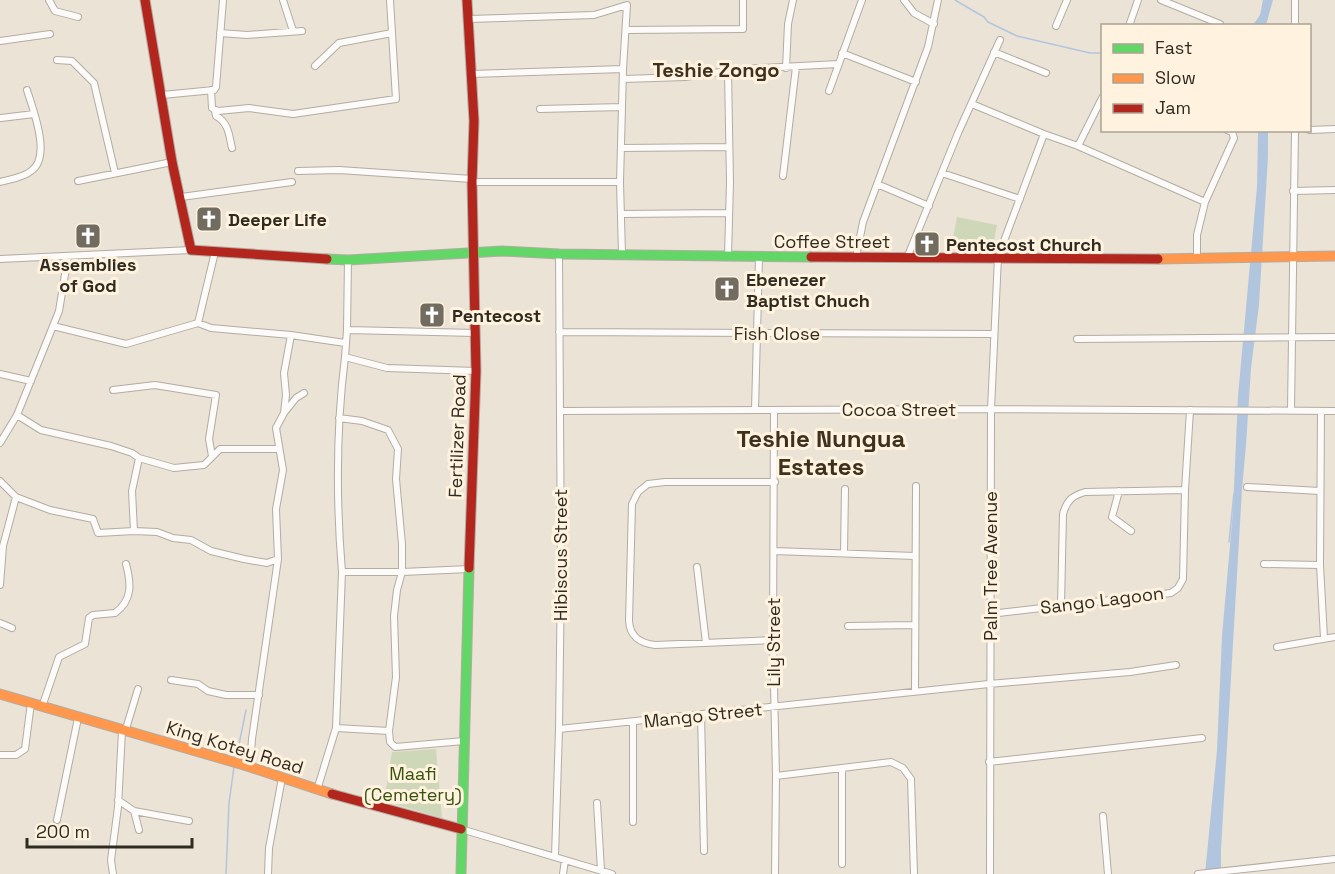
<svg xmlns="http://www.w3.org/2000/svg" width="1335" height="874" font-family="'Space Grotesk',sans-serif">
<style>
.green{fill:#cfd7b9}
.water{fill:#b1c6de}
.lines{fill:none;stroke-linecap:round;stroke-linejoin:round}
.stream{stroke:#b1c6de;stroke-width:1.5}
.street-casing{stroke:#b2aca2;stroke-width:8}
.fast-casing{stroke:#b2aca2;stroke-width:11}
.slow-casing{stroke:#b2aca2;stroke-width:11}
.jam-casing{stroke:#b2aca2;stroke-width:11}
.street{stroke:#fcfbf9;stroke-width:6}
.fast{stroke:#63d668;stroke-width:9}
.slow{stroke:#ff974d;stroke-width:9}
.jam{stroke:#b3261e;stroke-width:9}
.labels{text-anchor:middle;dominant-baseline:central;stroke-width:6;stroke-linejoin:round;paint-order:stroke}
.poi-label{font-size:18px;font-weight:bold;fill:#302b21;stroke:#fff3df;text-anchor:start}
.street-label{font-size:18px;fill:#302b21;stroke:#fff3df}
.park-label{font-size:18px;fill:#36520d;stroke:#fff3df}
.neighbourhood-label{font-size:20px;font-weight:bold;fill:#3e321e;stroke:#fff3df}
.district-label{font-size:24px;font-weight:bold;fill:#3e321e;stroke:#fff3df}
</style>
<rect width="100%" height="100%" fill="#ebe3d6"/>
<path class="green" d="M957,217l40,8 -5,26 -40,-8z
M436,749l6,69 -58,-17 8,-49z"/>
<path class="water" d="M1263,0h10l-7,25h-13l7,-10z
M1258,131h10v26l-9,148 -8,63 -5,77 -4,44 -21,361v24h-16l12,-124 5,-114 11,-125 5,-115 19,-209z"/>
<g class="lines">
<path class="stream" d="M955,0l29,17 4,5 29,14 73,17h12
M1229,542l5,-49
M236,759l10,-49
M226,874l3,-71 5,-36"/>
<defs>
<path id="street" d="M49,0l6,11 23,6
M283,0l10,31
M904,0l10,13 20,11
M1161,0l59,24
M1295,0v26
M469,19l125,-4 33,-10 -4,64
M1056,26l11,-26
M1129,26l9,-26
M626,30l117,-1v-29
M220,33l27,2 55,-4
M0,41l50,-7
M994,52l52,21
M842,53l74,29
M57,60l15,1 22,22 21,90
M315,66l24,-23 53,-10
M786,68l2,-44 5,-24
M471,74l152,-5 -3,113
M623,79l62,-2 57,-8 96,-5
M211,90l1,18 6,3 31,-3 44,6 103,-15 -6,-99
M829,91l33,-91
M162,95l52,-5 2,-3 7,-87
M1102,98l-24,48 127,56 29,-64 -2,-6 -5,-2
M972,104l72,30 34,12
M540,109l82,-2
M215,111l1,5c13,7 13,20 16,32
M1,118l33,-4
M1310,130l25,-1
M621,148l108,-1
M298,171l41,-1 133,9
M942,173l78,26
M783,176l13,-109
M78,181l94,-19
M0,182c10,-3 23,-4 31,-11 21,-14 2,-61 -4,-81
M472,182h148l2,72
M877,184l52,22
M1293,191l42,-1
M181,197l111,-15
M622,214l107,-1
M728,256l2,-74 -2,-110
M856,257l7,-35 65,-175 10,-47
M907,258l51,-125 42,-93
M0,259l191,-9
M1197,259v-24l8,-33
M348,260l-1,70 129,3
M198,323l13,5 80,7 54,8
M53,326l73,18 72,-21 17,-71
M347,330l-2,27 42,11 89,3
M559,332l435,2
M1077,339l258,-2
M345,357c-9,72 -9,143 -3,215h60l67,-3
M0,374l31,7
M113,390l42,-5 61,10 -7,44 3,17
M755,410l4,-153
M774,410l-1,230 3,136 -1,98
M1291,410l4,-280
M560,411l431,-2 344,2
M1321,411l-1,154 4,73
M284,413l2,-18 -2,-22 7,-38
M17,415l24,15 70,16 21,7 7,5 35,10 30,-3 16,-16h59
M339,418l23,3 26,9 10,19 -2,30 6,65v28l-5,18 -3,26 2,61 -7,54 1,11 5,5 69,-6
M0,443l17,-28 36,-89 6,-15 9,-55
M0,481l16,16 34,13 43,9 5,14 36,-2 23,1 16,6 18,2 20,11 33,8 23,4 11,-4
M1247,487l73,4
M1119,491l-7,26 19,14
M134,531l-2,-40 7,-33
M774,551l141,5
M844,553l1,-64
M1264,564l56,1
M697,567l9,76
M0,585l3,-39 13,-49
M1061,605l2,-91c4,-14 9,-18 22,-22l100,-2
M990,614l181,-21 7,-5 5,-9 2,-89 5,-80
M0,623l12,5
M848,626l67,-1
M773,640l-118,5c-15,-2 -25,-8 -26,-24l3,-117 6,-12 10,-8 17,-2h110
M1277,647l58,-10
M171,680l27,4 10,7 18,4h33
M915,691l1,-205
M42,707l17,-50 26,-13 4,-26 4,-3 22,-2c18,-13 16,-30 11,-49
M701,714l3,137
M336,728l53,3
M559,729l430,-45 141,-12 46,-7
M125,732l13,-43
M0,755h16l9,-6 6,-46
M989,762l213,-24
M250,767l2,-28 26,-180 -2,-50 7,-39 -7,-42 8,-15 12,-15 8,-5
M776,776l115,-14 12,6 8,11 3,95
M317,790l19,-62 6,-156
M118,800l16,11 55,10
M597,803l4,67
M134,811l5,19
M1103,816l5,58
M57,820l21,-102
M633,822v-100
M461,829l151,45
M555,857l4,-128 2,-155 -2,-320
M842,864v-96
M113,874l-2,-14 7,-53 4,-76
M268,874l1,-26 13,-70
M563,874l2,-14
M990,874l1,-465 7,-152 46,-123
M1198,874l137,-15"/>
<path id="fast" d="M327,259l21,1 154,-9 57,3 252,3
M461,874l8,-306"/>
<path id="slow" d="M1158,259l177,-3
M0,694l244,71 88,29"/>
<path id="jam" d="M145,0l27,162 19,88 136,9
M467,0l7,121 -2,61 4,189 -7,197
M811,257l347,2
M332,794l129,35"/>
</defs>
<use href="#street" class="street-casing"/>
<use href="#fast" class="fast-casing"/>
<use href="#slow" class="slow-casing"/>
<use href="#jam" class="jam-casing"/>
<use href="#street" class="street"/>
<use href="#fast" class="fast"/>
<use href="#slow" class="slow"/>
<use href="#jam" class="jam"/>
</g>
<defs>
<symbol id="church-square" viewBox="-11 -11 22 22"><rect x="-9" y="-9" width="18" height="18" rx="4" fill="#716b60" stroke="#fff3df"/><path d="M-1.2-6h2.4v3.5h3.3v2.4h-3.3V6h-2.4V-.1h-3.3v-2.4h3.3Z" fill="#fff"/></symbol>
</defs>
<g fill-rule="evenodd">
<use href="#church-square" x="194" y="204" width="30" height="30"/>
<use href="#church-square" x="73" y="221" width="30" height="30"/>
<use href="#church-square" x="912" y="229" width="30" height="30"/>
<use href="#church-square" x="712" y="274" width="30" height="30"/>
<use href="#church-square" x="417" y="300" width="30" height="30"/>
</g>
<g class="labels">
<g class="poi-label">
<text x="228" y="219">Deeper Life</text>
<text x="946" y="244">Pentecost Church</text>
<text x="88" y="264" text-anchor="middle">Assemblies<tspan x="88" dy="21">of God</tspan></text>
<text x="746" y="279">Ebenezer<tspan x="746" dy="21">Baptist Chuch</tspan></text>
<text x="452" y="315">Pentecost</text>
</g>
<g class="street-label">
<text x="832" y="241">Coffee Street</text>
<text x="777" y="333">Fish Close</text>
<text x="899" y="409">Cocoa Street</text>
<text transform="translate(457 436) rotate(-88)">Fertilizer Road</text>
<text transform="translate(560 555) rotate(-90)">Hibiscus Street</text>
<text transform="translate(990 566) rotate(-90)">Palm Tree Avenue</text>
<text transform="translate(1102 600) rotate(-7)">Sango Lagoon</text>
<text transform="translate(773 642) rotate(-90)">Lily Street</text>
<text transform="translate(703 715) rotate(-6)">Mango Street</text>
<text transform="translate(235 747) rotate(17)">King Kotey Road</text>
</g>
<g class="park-label">
<text x="413" y="773">Maafi<tspan x="413" dy="21">(Cemetery)</tspan></text>
</g>
<g class="neighbourhood-label">
<text x="716" y="70">Teshie Zongo</text>
</g>
<g class="district-label">
<text x="821" y="438">Teshie Nungua<tspan x="821" dy="28">Estates</tspan></text>
</g>
</g>
<rect x="1101" y="24" width="210" height="108" fill="#fff3df" stroke="#aca393" stroke-width="1.5"/>
<rect x="1113" y="44" width="30" height="9" fill="#63d668" stroke="#aca393" stroke-width="1.5"/>
<text x="1155" y="54" font-size="18" fill="#302b21">Fast</text>
<rect x="1113" y="74" width="30" height="9" fill="#ff974d" stroke="#aca393" stroke-width="1.5"/>
<text x="1155" y="84" font-size="18" fill="#302b21">Slow</text>
<rect x="1113" y="104" width="30" height="9" fill="#b3261e" stroke="#aca393" stroke-width="1.5"/>
<text x="1155" y="114" font-size="18" fill="#302b21">Jam</text>
<path d="M27 838v9h165v-9" fill="none" stroke="#302b21" stroke-width="3"/>
<text x="36" y="838" font-size="18" fill="#302b21" stroke="#fff3df" stroke-width="4.5" paint-order="stroke">200 m</text>
</svg>
